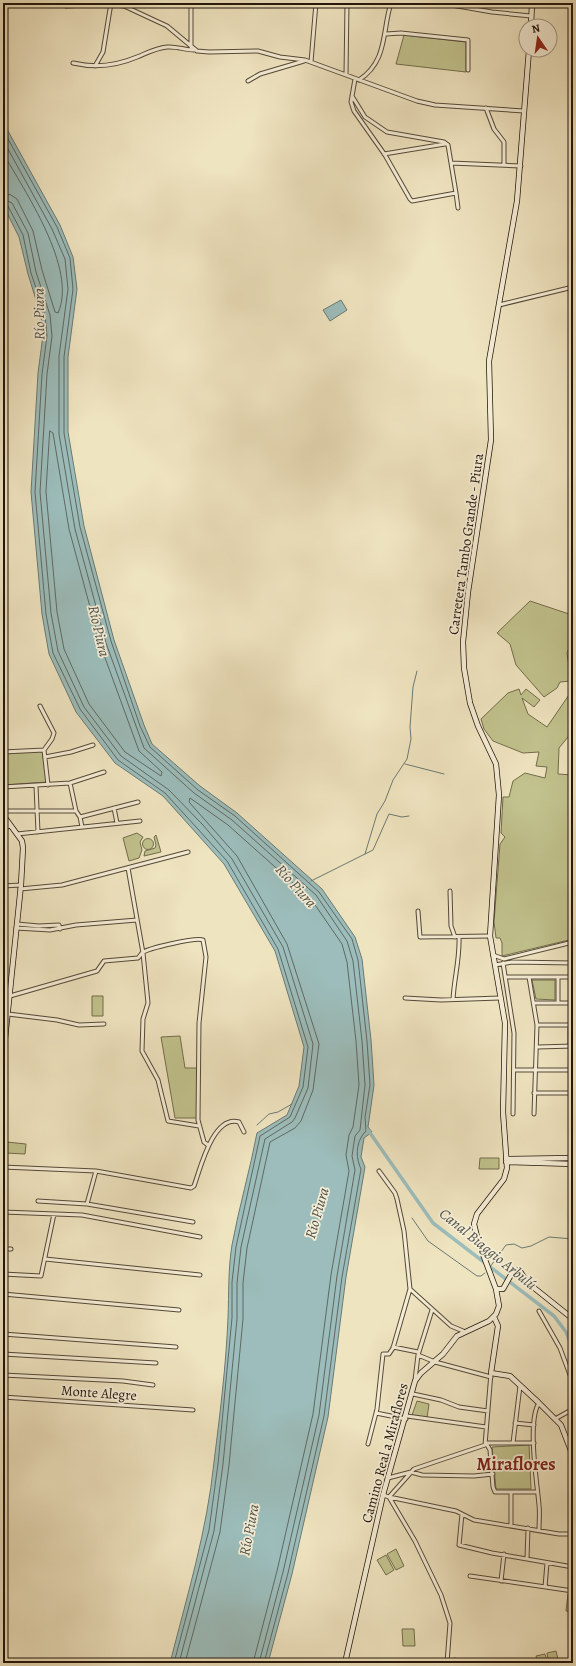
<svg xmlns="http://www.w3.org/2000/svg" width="576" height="1666" font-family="Alegreya,serif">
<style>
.green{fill:#c1c28d;stroke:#726c4c}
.water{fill:#9cbdbb;stroke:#6b7a74}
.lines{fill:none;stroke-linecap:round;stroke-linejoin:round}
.shore{stroke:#5f6962;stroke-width:1}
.stream{stroke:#6b7a74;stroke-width:1}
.canal{stroke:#9cbdbb;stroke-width:3.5}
.street-casing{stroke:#554938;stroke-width:5}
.secondary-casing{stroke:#22150a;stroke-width:6}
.street{stroke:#f5edd6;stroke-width:3}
.secondary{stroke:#f5edd6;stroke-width:4.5}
.labels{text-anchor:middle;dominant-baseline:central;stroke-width:3.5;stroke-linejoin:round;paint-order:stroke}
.street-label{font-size:14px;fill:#22150a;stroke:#f5edd6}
.water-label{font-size:15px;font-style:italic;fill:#4d5048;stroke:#f5edd6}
.district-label{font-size:18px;font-weight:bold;fill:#7a1f14;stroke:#f5edd6}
</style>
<rect width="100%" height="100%" fill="#efe4c0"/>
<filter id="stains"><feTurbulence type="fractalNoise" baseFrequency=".005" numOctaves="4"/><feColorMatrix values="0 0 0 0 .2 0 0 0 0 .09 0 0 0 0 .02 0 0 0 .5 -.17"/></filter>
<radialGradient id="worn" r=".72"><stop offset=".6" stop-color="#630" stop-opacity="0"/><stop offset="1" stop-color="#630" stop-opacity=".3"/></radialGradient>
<path class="green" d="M404,35l62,7v30l-70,-8z
M530,601l39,13 4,24 -6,15 4,28 -11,1 -3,6 -13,9 -28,-32 -6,-21 -13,-11z
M519,689l2,6 5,-6 14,11 -6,7 -12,-9 6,16 19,13 26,-38v42l-14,17 -1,26 15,1v164l-71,17v-13l-2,-5h-4l-2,-16 6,-78 5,-7 -4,-4 2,-36h6l4,-16 12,-8 20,5 2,-11 -11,-1 3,-14 -16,1 -30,-12 -9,-12 -3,-10 27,-26z
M42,751l5,31 -44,3v-32z
M137,833l6,4 -3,5 2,8 -3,8 -10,3 -6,-23z
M156,835l5,17 -17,4 1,-5 10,-3 1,-3 -2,-8z
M142.5 844a5.5 5.5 0 1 1 11 0a5.5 5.5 0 1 1-11 0Z
M532,980h23v20l-19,-1z
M92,996h11v20h-11z
M568,1028h5v16h-5z
M180,1036l5,32h12v50h-22l-14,-81z
M7,1142l19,2 -1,10 -19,-1z
M480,1158h19v11h-20z
M417,1401l12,3 -2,14 -15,-3z
M529,1445l2,44h-35l-4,-42z
M396,1549l8,17 -8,4 -9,-16z
M386,1555l8,15 -8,5 -9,-15z
M568,1594l5,1v17l-7,-1z
M402,1629h12l1,17h-12z
M556,1651l3,12h-10l-2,-10z
M545,1654l3,9h-10l-2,-7z"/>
<path class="water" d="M3,122l57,103 13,32 4,32 -9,68v75l16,94 30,114 30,85 8,19 48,42 37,27 85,76 33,48 7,22 9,81 3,45 -6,42 4,5 -8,6 -3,19 4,10 -19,110 -18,140 -36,157 -24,89h-98c17,-67 37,-132 44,-201 6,-48 12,-96 14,-144 1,-25 0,-49 4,-73 7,-38 18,-75 25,-112l30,-18 12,-29 5,-39 -29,-96 -51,-87 -61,-68 -48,-33 -39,-51 -27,-58 -7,-40 -11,-122 7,-119 5,-38 -2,-19 -13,-42 -9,-37 -16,-32z
M341,300l6,10 -17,11 -7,-11z"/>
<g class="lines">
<path class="shore" d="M3,130l54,97 13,31 3,31 -9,68v76l16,94 31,114 29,85 10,21 48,43 37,26 84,76 33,47 6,21 9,81 3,44 -5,32 1,14c-10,10 -11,25 -5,38l-19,108 -18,139 -36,157 -24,90
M3,140l49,89 13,30 3,30 -9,67v78l16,95 31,114 38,105 50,45 38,27 84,75 31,46 6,20 9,80 3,44 -5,45 -5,6 -3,20 3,14 -18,106 -18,139 -36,157 -24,91
M3,153c21,37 75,116 55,160l-3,-1 -13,-42 -9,-39 -16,-32 -6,-4 -8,-2
M3,199l9,4 16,30 8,39 14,43 2,21 -5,38 -7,118 11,121 7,38 26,56 37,49 48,34 34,35 29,34 51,88 30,97 -5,44 -13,30 -3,4 -27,17 -24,108 -4,36v36l-14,145 -9,67 -35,132
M3,204l5,2 15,29 8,38 14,42 2,21 -5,38 -7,118 11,122 7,39 27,56 38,51 47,33 62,68 51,88 30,98 -5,40 -13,30 -30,19 -24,111 -4,35v36l-14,146 -9,66 -35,133
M50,431l3,2 16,96 31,115 39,107 23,21 -1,4 -36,-24 -36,-48 -25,-55 -7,-37 -11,-120z
M185,1663l35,-131 9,-67 14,-146v-36l4,-35 23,-106 25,-14 6,-7 12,-31 6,-46 -32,-100 -50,-88 -48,-54 1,-4 38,27 83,74 31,45 5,18 9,79 3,44 -6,42 -4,8 -3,20 3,16 -18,104 -18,139 -36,157 -24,92"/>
<path class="stream" d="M405,764l39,10
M365,854l12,-40 8,-13 8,-21 14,-21 4,-20 -1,-12 3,-40 4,-16
M311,881l62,-31 16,-36 13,3 7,-1
M257,1125l12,-11 9,-2 14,-8
M412,1218l16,23 49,35h4l4,-3
M490,1267l16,-22 8,-1 8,4 9,-2 18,-9 24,2"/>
<path class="canal" d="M368,1130l65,93 121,93 12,16 7,17"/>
<defs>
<path id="street" d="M62,3l4,3 38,-2 20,2 43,20 30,25 12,1 49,-1 22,6 25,3 112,41 18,4 89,6
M191,3v44
M440,3l52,9 39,4
M386,34l15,-1 67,7v30
M311,62l5,-59
M73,63c22,5 43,3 64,-6 10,-4 19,-9 30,-10 9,-1 18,3 27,3
M95,66l8,-14 8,-49
M346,75l1,-72
M359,80c29,-19 23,-49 32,-77
M248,81l12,-7 44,-13
M352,96l13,21 22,15 57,10 4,3 8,48 -44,8 -2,-2 -25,-44 -31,-44 -3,-9 4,-23
M486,108l8,21 10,13v23
M384,154l61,-10
M451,163l70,3
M456,193l2,15
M499,305l74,-18
M40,706l14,27 -2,6 -8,11 4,35
M3,752l41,-2
M45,757l26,-5 22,-7
M70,783l6,28 4,6 2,10
M36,786l2,46
M3,787l67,-4 34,-11
M114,808l3,15
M3,811h73
M80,817l58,-15
M3,828l8,-2
M17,834l123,-13
M128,868l15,85 5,50 -5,16 -1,32 16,29 10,41 31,5
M3,886l18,-1
M20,889l42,-4 126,-33
M450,891l1,35 4,11
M418,911l2,26 70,-1
M17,924l22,2 20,-1 1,4
M16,928l34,2 26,-5 61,-5
M493,955l11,4 69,-17
M503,963l11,70 -1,81
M495,965l17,-3 61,1
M506,977h67
M529,977l8,48 -3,89
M10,996l87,-25 7,-10 34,-3c2,-2 3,-4 4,-5 6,-5 55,-16 61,-13l3,17 -7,66 -1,97 6,22 4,3
M405,998l36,2 59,-2
M453,1000c1,-22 7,-41 6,-63
M534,1003h39
M558,1003v-26
M8,1014l49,6 22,5 25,-1
M537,1025h36
M538,1047l35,-1
M514,1070h59
M534,1093h39
M3,1167l93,4 95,17 3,-2c6,-16 19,-72 45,-64l5,10
M38,1201l49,3 106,18
M87,1204l9,-33
M3,1212l79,3 118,22
M3,1249h8
M45,1259l155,16
M3,1274l38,2 13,-62
M410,1289l41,37 12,5
M3,1294l176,16
M539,1311l21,37 13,35
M3,1334l173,13
M393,1347l25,5
M3,1354l153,9
M418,1355l17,7 56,15
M491,1373l-6,72 -71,24 -25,28 67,14 18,9 85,14h14
M3,1375l120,6 30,4
M415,1380l3,-25 14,-45
M413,1394l28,6 18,7 29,4
M3,1397l190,13
M376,1413l30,6
M407,1416l79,11
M555,1419l18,-10
M515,1423l19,2
M486,1443l4,7 3,37 2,5h42
M486,1443h48
M513,1443l7,-57
M368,1444l9,-35 6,-55h6l4,-6 17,-59 -6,-58 -7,-32 -2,-6 -16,-22
M388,1478l23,-6 11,3 52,1 19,-2
M383,1495l6,2 26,44 26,54 9,28 -3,40
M462,1514l-3,31 33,8 81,14
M511,1525v-32
M539,1530c0,-8 1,-17 0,-25 -2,-23 -12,-84 0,-102
M527,1559l1,-31
M470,1576l103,15
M501,1581l3,-27
M545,1587l2,-24
M454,1663l1,-3"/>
<path id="secondary" d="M531,26l1,-23
M3,815l19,26 1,7 -2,37 -18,173
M506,1159l67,-1
M506,1162l67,2
M496,1289h7l9,-16 7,-3 9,13 45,36
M494,1317l4,9 -7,47 19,3 29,27 22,22 12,31
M345,1663l38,-168 32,-114 6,-8 22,-19 14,-18 32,-15 7,-7 3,-8 -3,-17 -18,-48 -4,-17 3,-10 27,-35 3,-11 -4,-56 2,-89 -15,-87 9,-141 -3,-31 -18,-38 -8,-23 -6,-35 -1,-26 5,-50 23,-152 -2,-79 28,-160 12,-151"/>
</defs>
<use href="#street" class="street-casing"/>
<use href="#secondary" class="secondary-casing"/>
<use href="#street" class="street"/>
<use href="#secondary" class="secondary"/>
</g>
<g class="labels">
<g class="street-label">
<text transform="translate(466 544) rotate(-82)">Carretera Tambo Grande - Piura</text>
<text transform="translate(99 1393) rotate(4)">Monte Alegre</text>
<text transform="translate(385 1453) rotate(-75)">Camino Real a Miraflores</text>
</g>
<g class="water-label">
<text transform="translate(39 314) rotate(-91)">Río Piura</text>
<text transform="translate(99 631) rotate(77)">Río Piura</text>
<text transform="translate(296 886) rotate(48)">Río Piura</text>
<text transform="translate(317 1213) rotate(-74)">Río Piura</text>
<text transform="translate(488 1249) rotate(39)">Canal Biaggio Arbulú</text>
<text transform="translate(249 1530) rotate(-79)">Río Piura</text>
</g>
<g class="district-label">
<text x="516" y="1464">Miraflores</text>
</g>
</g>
<rect width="576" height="1666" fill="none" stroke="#efe4c0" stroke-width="16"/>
<rect x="4" y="4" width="568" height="1658" fill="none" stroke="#22150a" stroke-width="2"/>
<rect x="8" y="8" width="560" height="1650" fill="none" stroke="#22150a"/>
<g transform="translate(538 38) rotate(347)"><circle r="19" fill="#f5edd6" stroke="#a19784"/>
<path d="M0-3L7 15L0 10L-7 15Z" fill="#8f2418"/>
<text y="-6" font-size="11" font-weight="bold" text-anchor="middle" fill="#22150a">N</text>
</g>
<rect width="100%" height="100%" filter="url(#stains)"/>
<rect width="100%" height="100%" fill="url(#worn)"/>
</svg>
